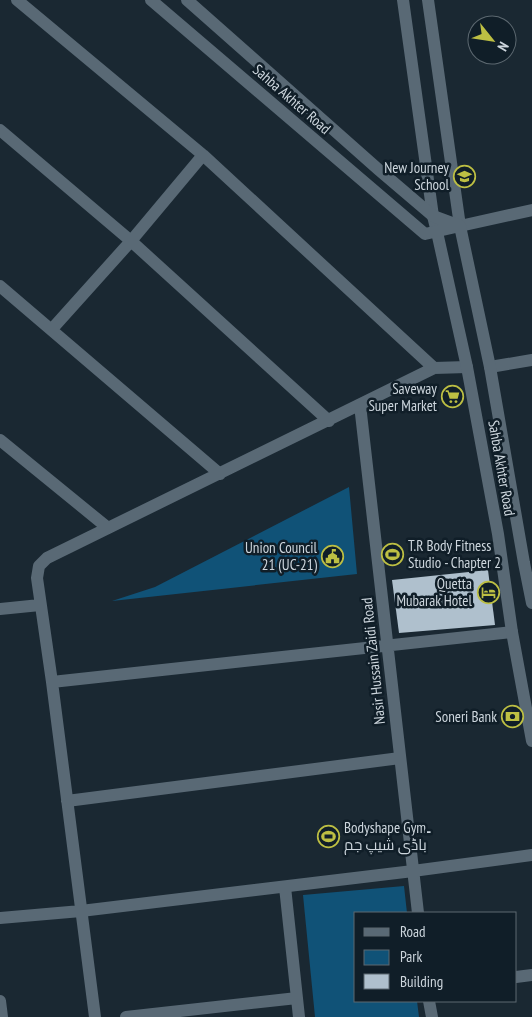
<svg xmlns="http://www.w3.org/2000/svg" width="532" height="1017" font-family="'PT Sans Narrow',Cairo,sans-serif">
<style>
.green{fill:#105277}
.building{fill:#afc0cd}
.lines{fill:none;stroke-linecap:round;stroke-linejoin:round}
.street{stroke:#596975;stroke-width:12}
.secondary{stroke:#596975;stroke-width:12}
.labels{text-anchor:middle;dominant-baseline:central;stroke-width:5;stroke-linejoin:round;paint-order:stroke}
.street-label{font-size:15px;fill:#cdd6dd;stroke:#101e28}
.poi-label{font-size:15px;fill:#cdd6dd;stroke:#101e28;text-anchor:end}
</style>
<rect width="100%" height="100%" fill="#1a2832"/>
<path class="green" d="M349,487l8,87 -245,27 43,-14z
M404,886l3,27h-51v88h61l2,16h-104l-12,-122z"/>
<path class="building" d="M488,570l7,55 -96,8 -7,-53z"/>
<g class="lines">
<path class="street" d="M17,0l186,155 231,213
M403,0l30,216 4,16
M428,0l32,226 72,-16
M0,130l131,111 198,180
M0,286l220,188
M52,329l79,-88 72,-86
M490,367l42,-7
M360,405l58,508
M0,440l108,88
M0,609l40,-4
M52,682l460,-50
M67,801l333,-43
M285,887l14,130
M0,918l81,-7 332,-40 119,-16
M516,977l16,-2
M0,1001l2,16
M429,1001l3,16
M95,1017l-43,-335 -15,-104 2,-12 8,-8 387,-190 33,-1
M126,1017l171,-19"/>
<path class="secondary" d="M151,0l274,234 35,-8
M187,0l192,170 54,46 27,10
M460,226l30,141 34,196 8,40
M437,232l30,135 31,167 14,98 20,109"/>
</g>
<defs>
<symbol id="school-ring" viewBox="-11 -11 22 22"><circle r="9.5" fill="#101e28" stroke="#bdbf43" stroke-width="1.5"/><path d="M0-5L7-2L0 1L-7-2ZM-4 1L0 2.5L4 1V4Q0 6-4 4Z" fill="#bdbf43"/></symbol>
<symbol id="supermarket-ring" viewBox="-11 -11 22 22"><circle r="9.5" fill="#101e28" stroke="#bdbf43" stroke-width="1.5"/><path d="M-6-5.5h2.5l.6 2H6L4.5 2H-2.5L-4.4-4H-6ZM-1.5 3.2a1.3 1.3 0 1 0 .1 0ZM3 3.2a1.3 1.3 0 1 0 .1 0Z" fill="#bdbf43"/></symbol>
<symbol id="stadium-ring" viewBox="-11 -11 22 22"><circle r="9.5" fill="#101e28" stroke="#bdbf43" stroke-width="1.5"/><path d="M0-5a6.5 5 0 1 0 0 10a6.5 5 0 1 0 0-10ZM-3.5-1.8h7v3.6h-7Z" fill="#bdbf43"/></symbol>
<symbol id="civic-ring" viewBox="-11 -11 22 22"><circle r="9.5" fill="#101e28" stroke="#bdbf43" stroke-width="1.5"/><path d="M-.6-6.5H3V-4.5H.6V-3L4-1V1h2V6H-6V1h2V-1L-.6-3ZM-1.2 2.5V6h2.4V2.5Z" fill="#bdbf43"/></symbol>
<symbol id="hotel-ring" viewBox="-11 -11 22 22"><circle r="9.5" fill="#101e28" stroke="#bdbf43" stroke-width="1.5"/><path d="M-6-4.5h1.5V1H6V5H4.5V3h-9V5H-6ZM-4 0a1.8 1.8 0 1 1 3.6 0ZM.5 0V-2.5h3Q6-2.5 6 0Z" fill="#bdbf43"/></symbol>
<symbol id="bank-ring" viewBox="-11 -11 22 22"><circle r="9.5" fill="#101e28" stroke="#bdbf43" stroke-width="1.5"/><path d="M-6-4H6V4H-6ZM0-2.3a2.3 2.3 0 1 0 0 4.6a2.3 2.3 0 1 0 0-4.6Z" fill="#bdbf43"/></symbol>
</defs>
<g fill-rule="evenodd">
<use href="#school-ring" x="452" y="164" width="25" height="25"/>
<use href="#supermarket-ring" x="440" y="384" width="25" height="25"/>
<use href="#stadium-ring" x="380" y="542" width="25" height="25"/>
<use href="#civic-ring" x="320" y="544" width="25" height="25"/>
<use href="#hotel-ring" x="476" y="580" width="25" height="25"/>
<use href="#bank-ring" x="500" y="704" width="25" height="25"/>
<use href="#stadium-ring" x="316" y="824" width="25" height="25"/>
</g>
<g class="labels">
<g class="street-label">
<text transform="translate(292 99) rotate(41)">Sahba Akhter Road</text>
<text transform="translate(502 468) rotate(80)">Sahba Akhter Road</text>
<text transform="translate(373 661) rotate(-96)">Nasir Hussain Zaidi Road</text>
</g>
<g class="poi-label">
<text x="449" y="167">New Journey<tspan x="449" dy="17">School</tspan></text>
<text x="437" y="388">Saveway<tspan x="437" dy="17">Super Market</tspan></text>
<text x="408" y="545" text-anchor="start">T.R Body Fitness<tspan x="408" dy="17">Studio - Chapter 2</tspan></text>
<text x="317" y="547">Union Council<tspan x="317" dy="17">21 (UC-21)</tspan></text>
<text x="472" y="583">Quetta<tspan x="472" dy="17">Mubarak Hotel</tspan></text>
<text x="497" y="716">Soneri Bank</text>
<text x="344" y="827" text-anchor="start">Bodyshape Gym۔<tspan x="344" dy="17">باڈی شیپ جم</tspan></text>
</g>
</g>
<rect x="354" y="912" width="162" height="90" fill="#101e28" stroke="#5c6870"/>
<rect x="364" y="928" width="25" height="8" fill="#596975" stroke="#5c6870"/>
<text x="400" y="937" font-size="15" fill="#cdd6dd">Road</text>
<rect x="364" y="950" width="25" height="15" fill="#105277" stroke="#5c6870"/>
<text x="400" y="962" font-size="15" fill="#cdd6dd">Park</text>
<rect x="364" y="974" width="25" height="15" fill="#afc0cd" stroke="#5c6870"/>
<text x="400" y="987" font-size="15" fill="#cdd6dd">Building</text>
<g transform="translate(492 40) rotate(120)"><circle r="24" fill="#101e28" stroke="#5c6870"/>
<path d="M0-4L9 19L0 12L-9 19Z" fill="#bdbf43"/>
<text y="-8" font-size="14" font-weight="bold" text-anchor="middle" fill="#cdd6dd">N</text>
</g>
</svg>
